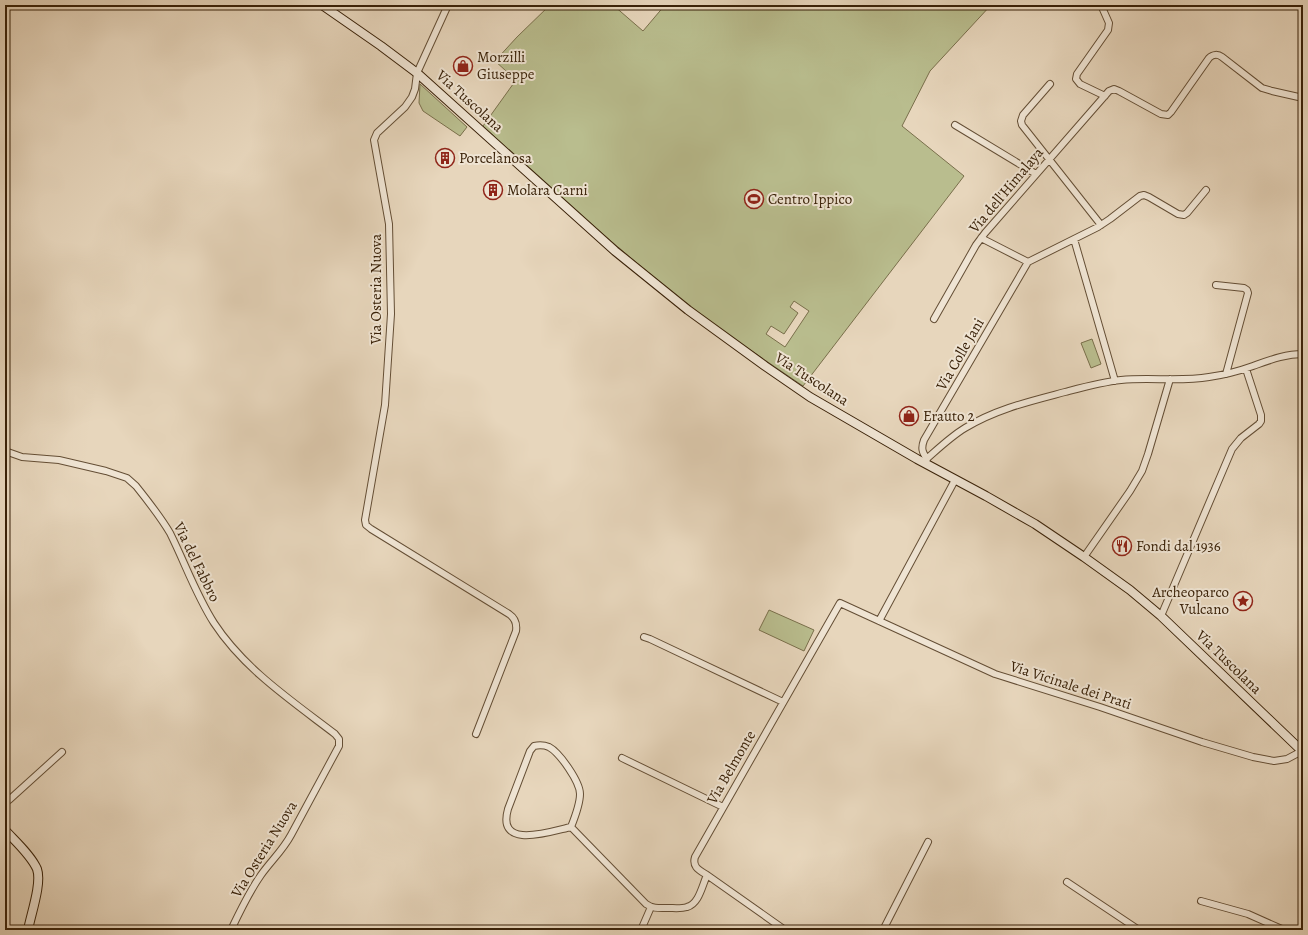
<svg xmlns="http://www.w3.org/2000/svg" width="1308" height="935" font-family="Alegreya,serif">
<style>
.green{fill:#b9bd8e;stroke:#796f4b;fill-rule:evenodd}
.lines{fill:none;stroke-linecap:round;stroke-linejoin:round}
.street-casing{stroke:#644e35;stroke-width:8}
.secondary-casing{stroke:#392108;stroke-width:10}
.street{stroke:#efe4d3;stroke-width:6}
.secondary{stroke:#efe4d3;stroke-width:8}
.labels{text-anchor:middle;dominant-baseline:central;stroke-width:4;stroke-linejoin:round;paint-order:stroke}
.poi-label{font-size:15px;fill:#392108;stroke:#efe4d3;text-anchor:start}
.street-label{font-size:15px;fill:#392108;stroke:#efe4d3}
</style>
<rect width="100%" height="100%" fill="#e7d6bc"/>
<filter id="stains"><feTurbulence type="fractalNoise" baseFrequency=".005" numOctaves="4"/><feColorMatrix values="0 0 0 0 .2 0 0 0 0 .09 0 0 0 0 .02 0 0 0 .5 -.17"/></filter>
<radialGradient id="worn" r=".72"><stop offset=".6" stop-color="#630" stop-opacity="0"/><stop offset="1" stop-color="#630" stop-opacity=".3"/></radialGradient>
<path class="green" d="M550,5h63l30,26 22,-26h326l-61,66 -28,55 62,50 -161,210c-38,-26 -76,-51 -112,-79 -72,-57 -141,-118 -208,-181l33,-46 -21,-19 22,-24zM794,301l15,10 -24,36 -19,-13 5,-8 13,8 14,-21 -8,-6z
M420,84l47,43 -7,9 -37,-25 -4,-8z
M1092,339l9,25 -10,4 -10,-25z
M769,610l45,20 -10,21 -45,-21z"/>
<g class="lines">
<defs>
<path id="street" d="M448,5l-31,68 -2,16 -3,8 -7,10 -28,26 -3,7 15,84 2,90 -6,91 -20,115 1,5 5,4 138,85c6,4 8,10 7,17l-40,103
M1101,5l8,18 -1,7 -31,44 -1,5 4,5 25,12
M1050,84l-27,31 -2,6 1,4 79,100
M955,125l81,49
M981,238l47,24 70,-35 12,-8 30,-23 4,-1 5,2 29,17 6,1 3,-2 19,-23
M1074,239l41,142
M1216,285l28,3 3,2 1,3 -22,81
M934,319l42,-74 9,-12 124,-142 5,-2 5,2 42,23 7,1 3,-3 38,-54c4,-4 9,-4 13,-1l40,31 10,3 31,7
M5,451l17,6 37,3 47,11 21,7 9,8c12,15 24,30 34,47 15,30 26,62 44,90 30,46 78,78 121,111l4,5v7l-48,89c-8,15 -20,26 -30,40 -12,17 -21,36 -30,55
M927,459c-5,-7 -6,-11 -3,-19l104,-178
M923,462c14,-12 27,-25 42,-34 31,-19 66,-27 100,-36 19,-5 37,-10 56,-12 29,-3 59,2 88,-3 15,-2 30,-6 44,-11 17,-6 32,-12 50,-12
M1084,557l46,-66 12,-20 6,-17 22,-75
M1161,616l71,-167 9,-11 18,-14 2,-3v-6l-15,-46
M879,621l76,-141
M644,637l6,2 133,63
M622,758l101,49
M5,802l4,-2 53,-48
M571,827c-19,4 -75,24 -63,-18l22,-58 4,-5c5,-1 10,-1 15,1 11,6 31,35 31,47 0,10 -5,23 -9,33l75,77c7,5 14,4 22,4 6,0 13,1 19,-1 12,-3 15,-21 20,-32 -8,-5 -15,-8 -12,-18l145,-254 155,71 105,33 102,35 51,15 21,4 13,-2 15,-8
M707,875l78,55
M1067,882l72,48
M1201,901l47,13 36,16
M641,930l10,-23
M883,930l45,-88"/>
<path id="secondary" d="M322,5l59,41 36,27 198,178 73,59 77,56 45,31 107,62 69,37 49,28 49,33 46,33 31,26 142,136
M5,830c10,11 26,25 32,39 5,14 -6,45 -9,61"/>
</defs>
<use href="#street" class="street-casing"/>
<use href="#secondary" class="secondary-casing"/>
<use href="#street" class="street"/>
<use href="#secondary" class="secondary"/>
</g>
<defs>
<symbol id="shop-ring" viewBox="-11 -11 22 22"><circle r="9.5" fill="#efe4d3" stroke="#8f2418" stroke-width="1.5"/><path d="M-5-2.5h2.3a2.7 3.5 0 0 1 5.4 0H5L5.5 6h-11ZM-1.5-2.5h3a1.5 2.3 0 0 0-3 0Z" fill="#8f2418"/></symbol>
<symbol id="building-ring" viewBox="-11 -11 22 22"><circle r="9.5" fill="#efe4d3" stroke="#8f2418" stroke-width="1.5"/><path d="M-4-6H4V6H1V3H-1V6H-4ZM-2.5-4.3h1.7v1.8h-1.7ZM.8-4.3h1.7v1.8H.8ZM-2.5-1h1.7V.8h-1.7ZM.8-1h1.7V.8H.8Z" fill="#8f2418"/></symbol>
<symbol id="stadium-ring" viewBox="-11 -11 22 22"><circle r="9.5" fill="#efe4d3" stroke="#8f2418" stroke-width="1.5"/><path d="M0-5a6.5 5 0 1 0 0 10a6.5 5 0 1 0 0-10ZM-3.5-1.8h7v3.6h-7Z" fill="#8f2418"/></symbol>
<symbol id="restaurant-ring" viewBox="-11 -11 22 22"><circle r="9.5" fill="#efe4d3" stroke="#8f2418" stroke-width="1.5"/><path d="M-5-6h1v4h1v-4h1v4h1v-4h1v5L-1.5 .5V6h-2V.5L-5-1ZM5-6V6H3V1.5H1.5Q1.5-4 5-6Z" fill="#8f2418"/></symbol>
<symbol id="sight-ring" viewBox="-11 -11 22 22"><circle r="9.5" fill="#efe4d3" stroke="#8f2418" stroke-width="1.5"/><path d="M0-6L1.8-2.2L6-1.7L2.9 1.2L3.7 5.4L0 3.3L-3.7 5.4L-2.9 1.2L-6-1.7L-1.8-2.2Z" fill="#8f2418"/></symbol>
</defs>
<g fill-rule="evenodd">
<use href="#shop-ring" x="452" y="55" width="22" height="22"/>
<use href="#building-ring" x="434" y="147" width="22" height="22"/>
<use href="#building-ring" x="482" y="179" width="22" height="22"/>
<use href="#stadium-ring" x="743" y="188" width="22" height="22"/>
<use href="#shop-ring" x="898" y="405" width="22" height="22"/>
<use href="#restaurant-ring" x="1111" y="535" width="22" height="22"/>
<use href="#sight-ring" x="1232" y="590" width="22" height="22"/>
</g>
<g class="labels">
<g class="poi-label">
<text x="477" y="57">Morzilli<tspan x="477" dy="17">Giuseppe</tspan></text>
<text x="459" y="158">Porcelanosa</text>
<text x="507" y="190">Molara Carni</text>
<text x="768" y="199">Centro Ippico</text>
<text x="923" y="416">Erauto 2</text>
<text x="1136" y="546">Fondi dal 1936</text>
<text x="1229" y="592" text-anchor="end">Archeoparco<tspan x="1229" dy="17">Vulcano</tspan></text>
</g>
<g class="street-label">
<text transform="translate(470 101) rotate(42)">Via Tuscolana</text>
<text transform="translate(1006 190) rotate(-50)">Via dell'Himalaya</text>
<text transform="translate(376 289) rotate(-90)">Via Osteria Nuova</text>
<text transform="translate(960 354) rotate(-60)">Via Colle Jani</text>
<text transform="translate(812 379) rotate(33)">Via Tuscolana</text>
<text transform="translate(197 562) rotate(64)">Via del Fabbro</text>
<text transform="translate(1229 662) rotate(44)">Via Tuscolana</text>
<text transform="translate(1071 685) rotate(18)">Via Vicinale dei Prati</text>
<text transform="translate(731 767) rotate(-60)">Via Belmonte</text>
<text transform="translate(264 849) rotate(-58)">Via Osteria Nuova</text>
</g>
</g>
<rect width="1308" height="935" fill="none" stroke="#e7d6bc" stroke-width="20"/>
<rect x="6" y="6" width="1296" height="923" fill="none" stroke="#392108" stroke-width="2"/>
<rect x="10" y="10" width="1288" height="915" fill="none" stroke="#392108"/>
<rect width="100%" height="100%" filter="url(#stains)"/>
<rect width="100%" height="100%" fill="url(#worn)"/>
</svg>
